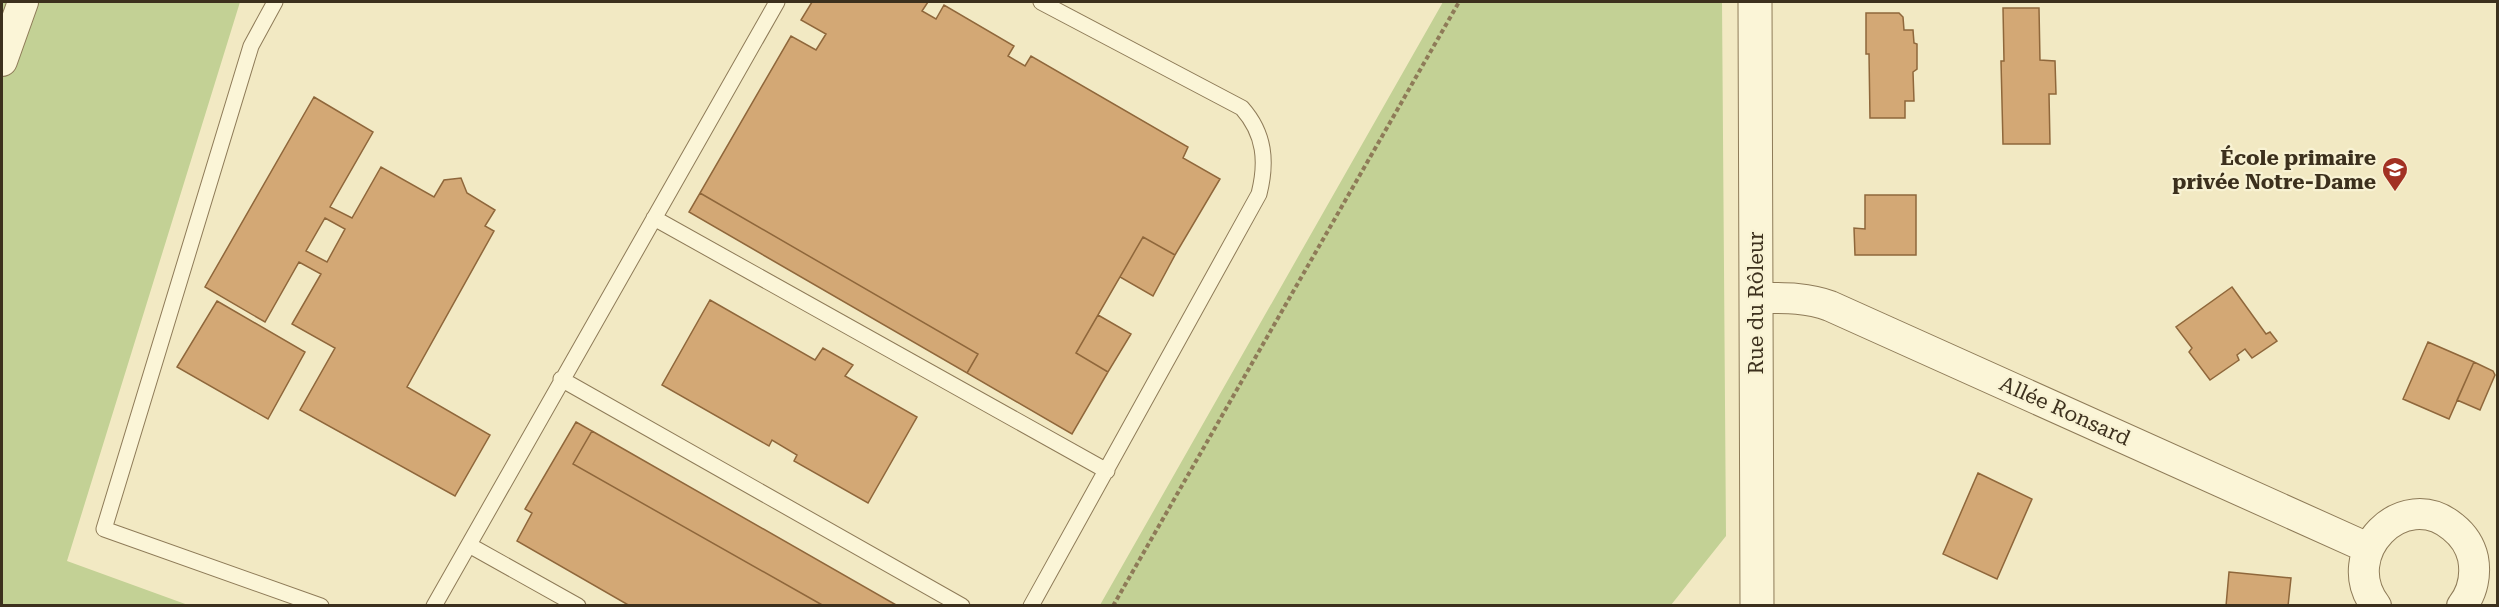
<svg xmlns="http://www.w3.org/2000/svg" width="2499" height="607" font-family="'Roboto Serif',serif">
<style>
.green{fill:#c3d195}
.building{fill:#d3a875;stroke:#8f673b;stroke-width:1.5;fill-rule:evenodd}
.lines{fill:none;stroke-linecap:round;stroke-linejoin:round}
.service-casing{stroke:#8e7b58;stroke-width:17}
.minor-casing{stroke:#8e7b58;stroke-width:32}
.tertiary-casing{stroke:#8e7b58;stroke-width:35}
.path{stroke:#8e7b58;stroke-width:4;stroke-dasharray:4.5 3;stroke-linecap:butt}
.service{stroke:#fbf5d7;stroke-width:15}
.minor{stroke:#fbf5d7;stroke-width:30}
.tertiary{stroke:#fbf5d7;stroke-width:33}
.labels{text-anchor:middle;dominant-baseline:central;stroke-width:4.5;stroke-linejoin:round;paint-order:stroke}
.poi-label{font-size:21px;font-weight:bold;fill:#3c301d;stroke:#f8f2d3;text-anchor:end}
.street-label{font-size:21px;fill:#3c301d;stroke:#f8f2d3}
</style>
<rect width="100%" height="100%" fill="#f2e9c3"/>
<path class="green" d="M2,2h238l-173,559 121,44h-186z
M1443,2h279l4,534 -55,69h-571z"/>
<path class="building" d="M812,2h116l-6,9 14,8 8,-14 70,41 -6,10 17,10 6,-10 157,91 -5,11 37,21 -45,76 -32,-18 -67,116 32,19 -36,62 -105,-61 11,-19 -278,-161 91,-157 25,14 10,-16 -25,-14z
M2003,8h36l1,52 15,1 1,33h-7l1,50h-47l-2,-83h3z
M1866,13h33l4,4 1,13h9l1,13 3,1v25l-4,3 1,29h-9v17h-35l-1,-64h-3z
M314,97l59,35 -43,75 22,11 29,-51 53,30 10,-17 17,-2 6,15 28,17 -10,16 9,5 -87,156 83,48 -35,61 -155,-86 35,-62 -43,-24 29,-50 -22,-12 -34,60 -60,-35zM325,218l20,11 -18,33 -21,-11z
M700,193l278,161 -11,19 -278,-161z
M1865,195h51v60h-61l-1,-27 11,1z
M1143,237l32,18 -22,41 -33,-19z
M2232,287l34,47 4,-2 7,9 -25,17 -7,-9 -8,6 2,5 -29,20 -21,-28 3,-4 -16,-21z
M710,300l105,60 8,-12 30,17 -8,11 72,41 -49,86 -74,-42 3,-6 -25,-15 -3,6 -107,-61z
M217,301l88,51 -37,67 -91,-52z
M1098,315l33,19 -23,38 -32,-19z
M2428,342l46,20 -25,57 -46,-20z
M2474,362l19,9 2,4 -15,35 -23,-10z
M576,422l16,9 -19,33 251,142h-194l-113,-65 15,-28 -7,-4z
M592,431l306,175h-74l-251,-142z
M1978,473l54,26 -35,80 -54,-25z
M2229,572l62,6 -3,28h-62z"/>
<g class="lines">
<defs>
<path id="service" d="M275,2l-24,44 -147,483 217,77
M654,218l453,253
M561,379l401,227
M469,545l109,61
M434,606l343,-604
M1031,606l228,-412c8,-32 6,-60 -17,-86l-201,-106"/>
<path id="minor" d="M2,61l21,-59
M1756,298c26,0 50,-1 74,8l538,242
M2376,606c-40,-52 27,-121 77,-79 10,8 17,18 20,31 3,16 0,34 -11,48"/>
<path id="tertiary" d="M1755,2l2,604"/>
</defs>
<use href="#service" class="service-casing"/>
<use href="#minor" class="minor-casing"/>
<use href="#tertiary" class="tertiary-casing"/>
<path class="path" d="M1113,606l346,-604"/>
<use href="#service" class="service"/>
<use href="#minor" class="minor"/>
<use href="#tertiary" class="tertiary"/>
</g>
<defs>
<symbol id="school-pin" viewBox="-11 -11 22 30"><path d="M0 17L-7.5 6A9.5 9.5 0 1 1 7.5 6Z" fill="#a23123" stroke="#f8f2d3"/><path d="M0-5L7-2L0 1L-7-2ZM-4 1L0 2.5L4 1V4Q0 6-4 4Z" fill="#fff"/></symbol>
</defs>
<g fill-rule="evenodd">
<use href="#school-pin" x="2380" y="155" width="30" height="40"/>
</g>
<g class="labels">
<g class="poi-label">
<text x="2376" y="158">École primaire<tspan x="2376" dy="24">privée Notre-Dame</tspan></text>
</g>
<g class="street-label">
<text transform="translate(1756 303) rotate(-90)">Rue du Rôleur</text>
<text transform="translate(2065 411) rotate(24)">Allée Ronsard</text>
</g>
</g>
<rect width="2499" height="607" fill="none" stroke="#3c301d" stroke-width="6"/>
</svg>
